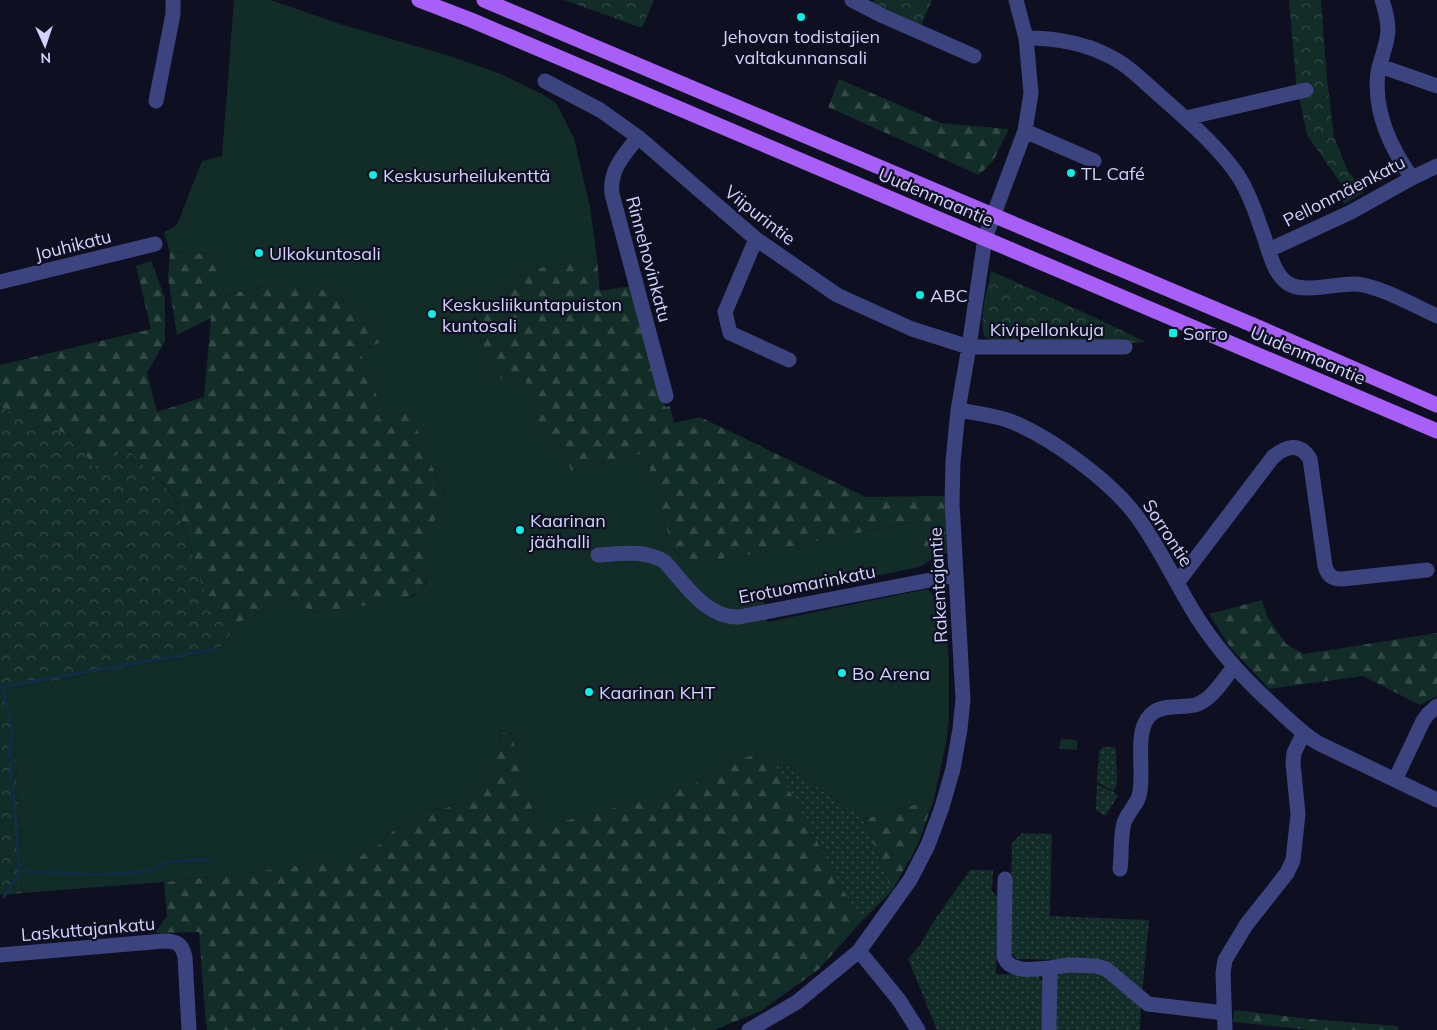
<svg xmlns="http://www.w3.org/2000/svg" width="1437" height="1030" font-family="Mulish,sans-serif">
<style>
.grass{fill:url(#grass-dots)}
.forest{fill:url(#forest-firs)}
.park{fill:url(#park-crowns)}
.pitch{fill:#122c27}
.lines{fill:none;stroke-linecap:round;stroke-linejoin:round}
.stream{stroke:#102d45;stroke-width:3}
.minor{stroke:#3c447f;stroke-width:15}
.major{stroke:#a75ff7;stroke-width:15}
.poi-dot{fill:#0cefe4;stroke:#0f0f22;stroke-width:2}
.labels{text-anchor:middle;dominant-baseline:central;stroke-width:4.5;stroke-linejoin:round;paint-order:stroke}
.poi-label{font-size:18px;fill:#d2d4fd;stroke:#0f0f22;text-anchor:start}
.street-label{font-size:18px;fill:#d2d4fd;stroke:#0f0f22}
</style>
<defs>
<pattern id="grass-dots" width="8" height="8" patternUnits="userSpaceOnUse" patternTransform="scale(1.25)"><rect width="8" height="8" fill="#122c27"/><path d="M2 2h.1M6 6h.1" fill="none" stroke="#344a47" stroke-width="1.8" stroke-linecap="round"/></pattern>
<pattern id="forest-firs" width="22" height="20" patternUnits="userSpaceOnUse" patternTransform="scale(1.25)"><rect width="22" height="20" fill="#122c27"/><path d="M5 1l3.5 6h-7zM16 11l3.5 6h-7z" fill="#344a47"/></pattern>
<pattern id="park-crowns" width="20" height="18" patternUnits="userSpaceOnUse" patternTransform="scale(1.25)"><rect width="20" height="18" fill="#122c27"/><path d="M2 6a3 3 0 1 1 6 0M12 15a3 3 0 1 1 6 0" fill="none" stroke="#344a47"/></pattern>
</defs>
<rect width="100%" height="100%" fill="#0f0f22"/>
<path class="grass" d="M1103,747h11l2,2 1,35 -3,7 -17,-9 2,-31z
M768,753l96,66 28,72 -31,31z
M1097,784l17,8 4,4 -13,20 -9,-6z
M1022,833l30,1 -2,82 99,4 -7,74 -39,-33 -86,-2 -7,-7 2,-109z
M970,870h23l-1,21 6,6 -2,77 41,1 7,8 -1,47h-106l-29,-71 12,-14 16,-27z
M1064,970l33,1 44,35 -1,24h-85l1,-53z"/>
<path class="forest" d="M839,79l102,44 68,6 -16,32 -14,14 -151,-68z
M170,252l45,2 3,16v26l61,-12h44l47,37 12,21 -22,9 26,68 23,-10 38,93 -6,5 -12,45 1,17 -2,8 -6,12 -4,4 -17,7 -79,13 -14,-3 -17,-13 -55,27 -15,-10 -19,-28 -28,-91 -46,-46 -35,18 -17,-29 -76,-31v-42l151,-36 -15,-63 15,-5 14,37v43l-18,32 10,39 47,-15 7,-79 -34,17 -9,-58z
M597,259l3,32 31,-5 34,121 5,-1 4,17 26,-6 166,80 78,-1 3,57 -11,3 -11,8 -7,-43 -164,33 -65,10 -17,-16 -27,-94 -74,17 -11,-28 -12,8 -26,-78 -26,8 -20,-52 7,-23 16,-11 31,-26z
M1262,600l5,16 19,28 18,10 133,-21v63l-17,9 -57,-29 -94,13 -39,-42 -21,-33z
M511,732l27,96 179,-59 18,-10 33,-7 93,170 -42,47 -58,42 -47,19h-507c-4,-32 -5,-65 -8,-98l-44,1 12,-17 -3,-34 93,-10 123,-28 13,-13 32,-21 18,-1 31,-13 13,-14 7,-17 8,-32z
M934,799l-16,45 -26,47 -28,-72z
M1234,1010l75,9 89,7 1,4h-89l-77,-8z"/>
<path class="park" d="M564,0h90l-12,28z
M875,0h57l-11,25 -49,-23z
M1289,0h32l6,79 7,58 13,32 17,23 -20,12 -5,-13 5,-3 -37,-53 -11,-53z
M991,271l92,41 63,30 -27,2 -126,-3 -9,-5c-5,-20 3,-45 7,-65z
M0,407l76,31 17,29 35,-18 46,47 28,90 19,28 15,10 -11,20 -13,8 -209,38 12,53 7,150 -22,2z
M1061,739l14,1 2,2v8l-16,-1 -2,-1z"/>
<path class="pitch" d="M234,0h37l69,24 110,32 51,18 41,20 14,9 18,35 16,69 7,52 -67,10 -31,26 -16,11 -7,23 20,51 26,-8 26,79 12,-8 11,28 74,-18 27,95 17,16 65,-10 165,-33 6,43 -5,3 -156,31 3,24 160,-33 13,11 4,12 5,49v57l-3,26 -12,55 -70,20 -96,-66 -33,6 -40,25 -22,8 -135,36 -27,-96 -9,1 -8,32 -7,17 -13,14 -31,13 -18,1 -32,21 -13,13 -20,12 -103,16 -93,10 -142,11 -7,-150 -12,-53 209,-38 13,-8 11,-20 55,-27 17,13 14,3 89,-16c23,-11 18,-32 18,-52 1,-15 7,-34 18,-44l-38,-91 -23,10 -26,-69 22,-9 -12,-21 -47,-37h-44l-62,12 1,-26 -3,-16 -45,-2 -6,-20 10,-5 4,-5 24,-61 20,-5z"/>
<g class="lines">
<path class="stream" d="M2,686l11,47 -4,14 11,124 -16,26
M0,687l217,-38
M20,871c43,2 88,7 130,-1 7,-1 10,-6 17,-8l46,-3"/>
<path class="minor" d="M852,0l31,16 91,40
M1382,0c3,9 6,21 6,31 -1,14 -7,27 -10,41 -5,39 12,75 34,106
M1026,38c27,0 57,5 81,17 20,9 35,25 51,39 27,24 72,62 87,94 7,14 12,28 17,43 6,15 10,40 24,51 16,13 49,1 70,2 24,2 59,22 81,32
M1380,66l57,20
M545,81l55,29 38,27 118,102 81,56 75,34 57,18h156
M156,101l17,-87v-14
M1186,118l120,-28
M1025,131l69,30
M638,137c-14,18 -29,33 -26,57l54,202
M756,239l-31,73 5,21 59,27
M1269,250l82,-38 61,-34 25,-12
M0,282l155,-38
M958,410c17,3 35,5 52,11 41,16 102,61 128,97 23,32 39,68 60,101 22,34 47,61 77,88 14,13 27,26 43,36l119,57
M598,555c22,-1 47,-6 67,7 20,22 41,56 74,55l217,-42
M1177,583l96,-126c13,-11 27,-15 37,2l15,107c3,10 7,13 17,13l85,-9
M1395,780l28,-59 5,-7 9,-8
M1120,869c2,-14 0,-31 4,-46 3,-10 12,-17 15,-27 7,-24 -8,-69 15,-84 12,-8 28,-4 41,-7 17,-5 28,-25 38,-37
M1005,879l-1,78c7,17 31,12 46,11l-1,62
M859,951l40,49 19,30
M0,955l164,-14c13,0 18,3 21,16l4,73
M1050,968l19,-3 27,1 10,3 42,35 76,9
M749,1030l48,-28 62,-51 51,-71 18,-35 14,-38 11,-38 7,-40 3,-30 -11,-196 1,-41 5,-52 11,-63 16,-109 40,-107 6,-38 -5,-55 -10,-38
M1225,1030l-2,-57 2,-13 21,-35 41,-52 6,-13 5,-46 -5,-51 1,-10 9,-19"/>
<path class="major" d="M419,0l52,20 966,411
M484,0l776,328 177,77"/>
</g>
<g class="poi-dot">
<circle cx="801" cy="17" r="5"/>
<circle cx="1071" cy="173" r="5"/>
<circle cx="373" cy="175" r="5"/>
<circle cx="259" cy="253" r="5"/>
<circle cx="920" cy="295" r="5"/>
<circle cx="432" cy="314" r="5"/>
<rect x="1168" y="328" width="10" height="10" rx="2.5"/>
<circle cx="520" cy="530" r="5"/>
<circle cx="842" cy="673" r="5"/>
<circle cx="589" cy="692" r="5"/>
</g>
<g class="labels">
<g class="poi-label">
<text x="801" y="36" text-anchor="middle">Jehovan todistajien<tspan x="801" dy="21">valtakunnansali</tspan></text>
<text x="1081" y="173">TL Café</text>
<text x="383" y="175">Keskusurheilukenttä</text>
<text x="269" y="253">Ulkokuntosali</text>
<text x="930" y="295">ABC</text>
<text x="442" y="304">Keskusliikuntapuiston<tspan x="442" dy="21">kuntosali</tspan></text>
<text x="1183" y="333">Sorro</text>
<text x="530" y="520">Kaarinan<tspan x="530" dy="21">jäähalli</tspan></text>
<text x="852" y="673">Bo Arena</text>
<text x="599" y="692">Kaarinan KHT</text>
</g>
<g class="street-label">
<text transform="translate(1344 191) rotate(-27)">Pellonmäenkatu</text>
<text transform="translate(936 197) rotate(23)">Uudenmaantie</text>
<text transform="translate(760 215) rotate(38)">Viipurintie</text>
<text transform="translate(73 245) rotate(-14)">Jouhikatu</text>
<text transform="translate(649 259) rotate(75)">Rinnehovinkatu</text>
<text x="1047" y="329">Kivipellonkuja</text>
<text transform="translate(1308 355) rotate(23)">Uudenmaantie</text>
<text transform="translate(1168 533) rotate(57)">Sorrontie</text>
<text transform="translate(807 584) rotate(-11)">Erotuomarinkatu</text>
<text transform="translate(938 585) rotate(-93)">Rakentajantie</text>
<text transform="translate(88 929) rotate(-5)">Laskuttajankatu</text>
</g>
</g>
<g transform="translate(45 45) rotate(177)" stroke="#0f0f22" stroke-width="4" paint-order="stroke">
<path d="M0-4L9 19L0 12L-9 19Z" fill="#d2d4fd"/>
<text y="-8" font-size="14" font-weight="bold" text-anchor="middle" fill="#d2d4fd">N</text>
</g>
</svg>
